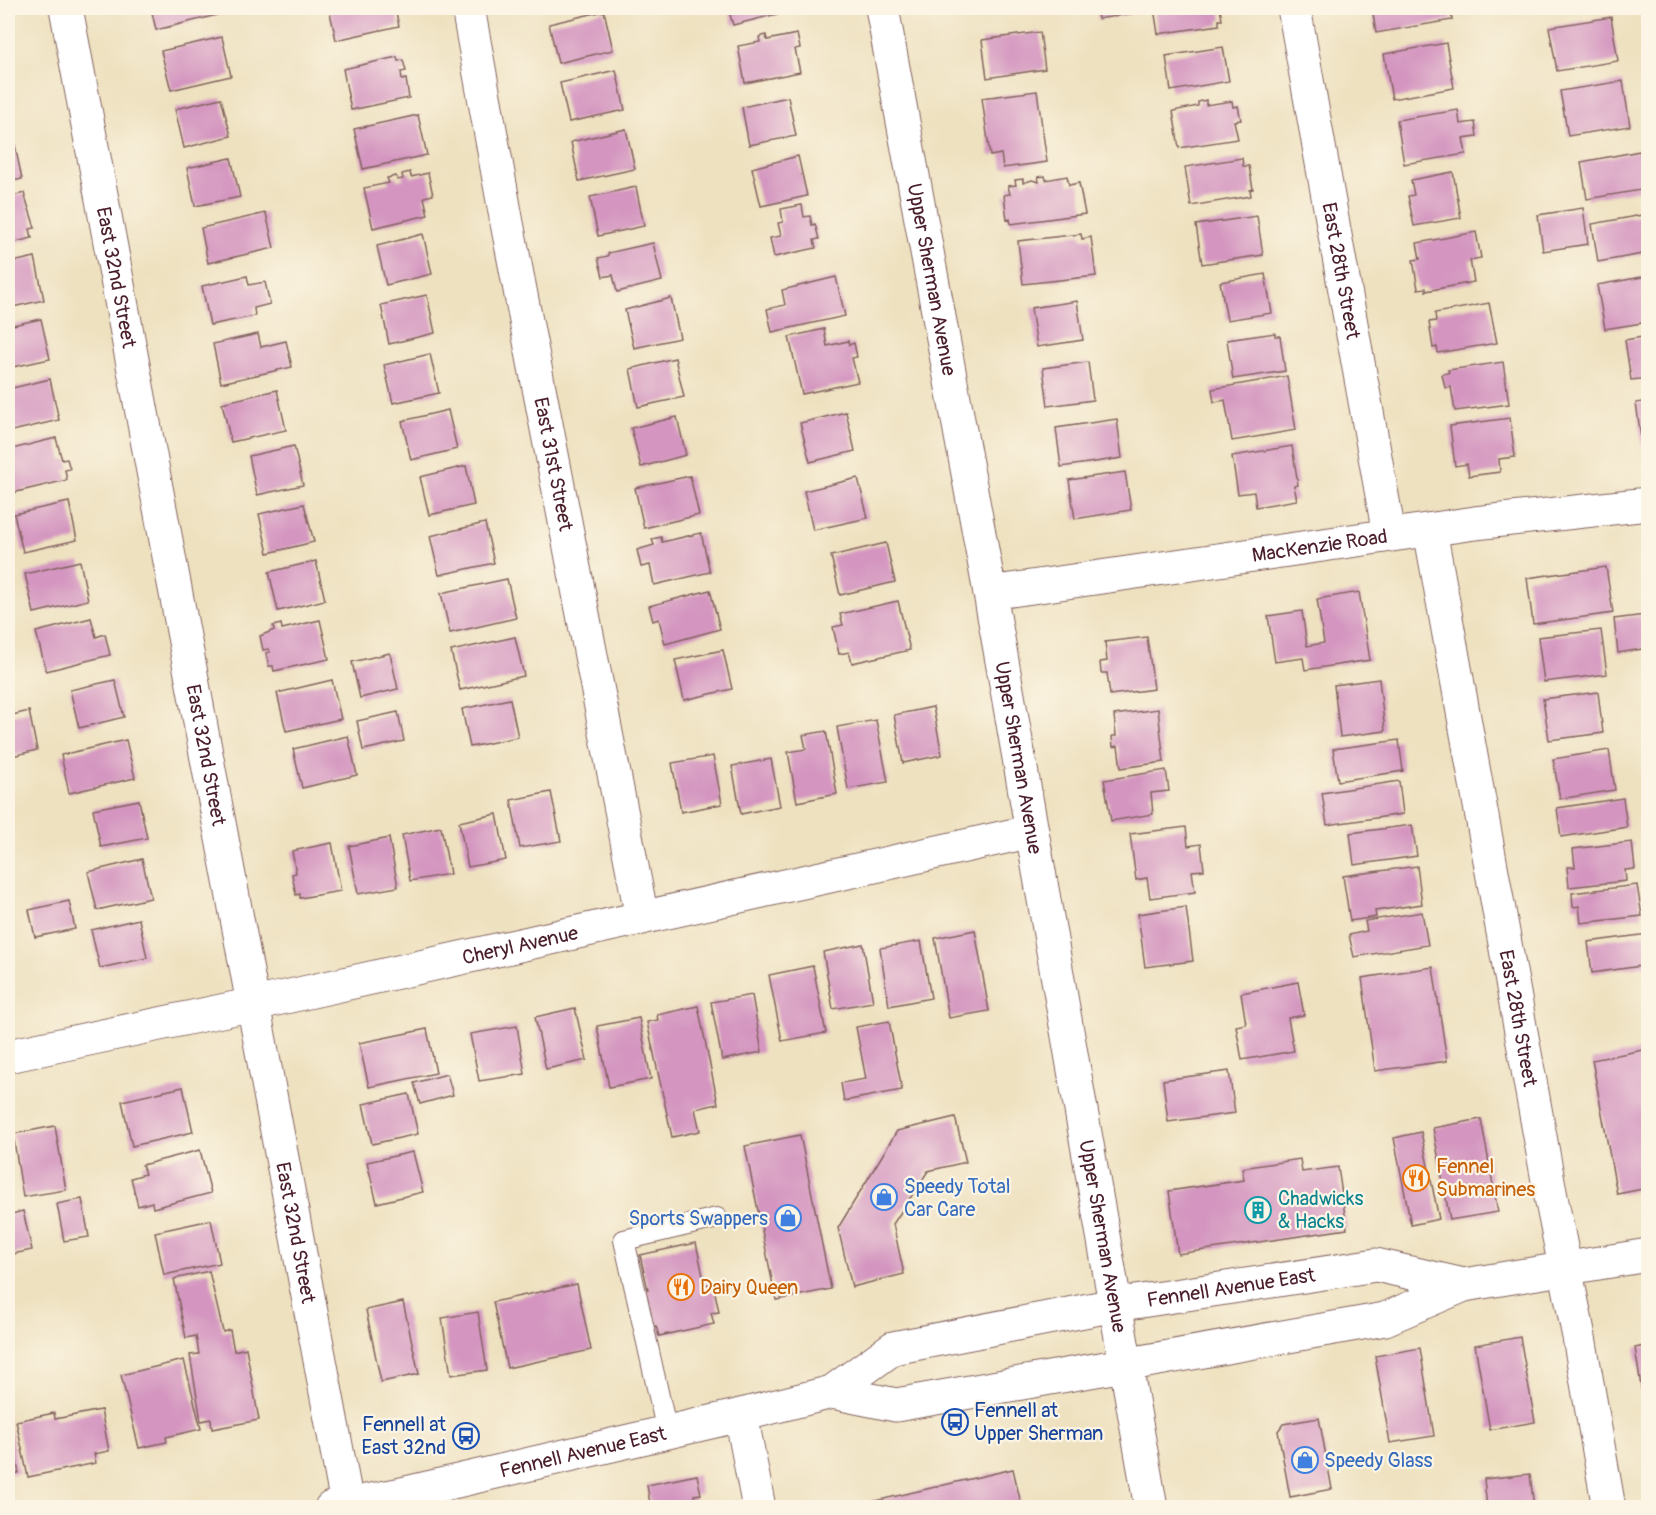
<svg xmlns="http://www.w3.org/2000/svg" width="1656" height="1515" font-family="Pangolin,sans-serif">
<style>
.building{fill:#d496c0}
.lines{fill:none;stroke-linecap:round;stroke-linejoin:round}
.lane-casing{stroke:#83635f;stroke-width:22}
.street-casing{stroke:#83635f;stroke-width:35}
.secondary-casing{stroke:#83635f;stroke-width:35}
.lane{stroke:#fff;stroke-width:20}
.street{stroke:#fff;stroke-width:33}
.secondary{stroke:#fff;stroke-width:33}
.labels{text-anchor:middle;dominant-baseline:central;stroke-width:4.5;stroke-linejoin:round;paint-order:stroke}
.street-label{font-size:20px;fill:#4a1f2b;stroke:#fcf5e5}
.food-label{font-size:20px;fill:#c56008;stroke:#fcf5e5;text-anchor:start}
.shop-label{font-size:20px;fill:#366cbe;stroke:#fcf5e5;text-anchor:start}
.culture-label{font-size:20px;fill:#0d838f;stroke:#fcf5e5;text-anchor:start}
.transit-label{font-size:20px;fill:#164399;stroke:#fcf5e5;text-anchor:start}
</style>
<rect width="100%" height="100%" fill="#fcf5e5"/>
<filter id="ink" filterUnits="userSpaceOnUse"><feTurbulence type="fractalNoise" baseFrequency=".0167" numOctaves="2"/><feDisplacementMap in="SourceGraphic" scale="12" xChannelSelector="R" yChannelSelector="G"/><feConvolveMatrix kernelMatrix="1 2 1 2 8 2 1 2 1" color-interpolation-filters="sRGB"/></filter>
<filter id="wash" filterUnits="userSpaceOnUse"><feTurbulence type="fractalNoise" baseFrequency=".008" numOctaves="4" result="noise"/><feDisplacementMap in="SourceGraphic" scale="24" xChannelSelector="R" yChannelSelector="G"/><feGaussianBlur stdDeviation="1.35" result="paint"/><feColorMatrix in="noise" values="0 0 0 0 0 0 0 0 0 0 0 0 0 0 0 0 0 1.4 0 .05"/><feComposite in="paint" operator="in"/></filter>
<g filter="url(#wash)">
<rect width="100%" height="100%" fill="#eee1c0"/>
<g id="blocks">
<path class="building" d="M151,8h65l1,7 -61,15z
M329,8h66l4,18 -63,14z
M728,8h60l1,3 -56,14z
M973,8h37v1l-36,5z
M1096,8h45l1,4 -44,7z
M1154,8h66l2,12h-3v5l-61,9z
M1372,8h78l2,12 -76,13z
M604,11l9,39 -55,13 -9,-39z
M1611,17l7,44 -61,10 -8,-44z
M1040,32l5,37 -58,9 -5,-38z
M797,34l3,14 -5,1 5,23 -55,11 -7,-37 22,-4 -1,-5 7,-2 1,5z
M222,37l9,39 -60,14 -10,-39z
M1446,43l8,45 -62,11 -8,-45z
M1223,47l6,34 -58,10 -5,-35z
M397,57l1,4 5,-1 3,11 -5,1 1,8 4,-1 3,19 -58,12 -8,-41z
M616,70l9,40 -56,12 -9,-39z
M1623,81l7,45 -62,10 -8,-45z
M1037,91l10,71 -44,6 -2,-14 -11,2 -8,-58z
M12,95l4,18 -8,2v-19z
M788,97l8,39 -47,9 -7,-38z
M221,98l10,38 -47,12 -9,-39z
M1206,100v5l26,-4 1,6 5,-1 3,14 -7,1 4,18 -59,9 -6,-37 25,-5v-4z
M1458,110l2,14 15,-2 2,14 -14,2 3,16 -62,10 -7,-44z
M418,115l9,40 -64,14 -9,-40z
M626,129l9,40 -56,12 -8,-39z
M13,136l9,43 -14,3v-44z
M1640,151l7,38 -60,10 -6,-37z
M798,156l9,40 -46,10 -9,-38z
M231,158l9,39 -45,9 -8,-38z
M1242,158l1,8h6l4,23 -3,1 1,6 -60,10 -6,-39z
M410,172l1,5 17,-4 5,22 -9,2 4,18 -55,13 -9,-40 25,-5 -2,-5 9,-2 1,4 6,-1 -1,-5z
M1453,172l8,46 -47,8 -6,-30 6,-1 -3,-15z
M1045,176l1,4 21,-4 2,9 10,-2 6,31 -74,10 -1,-5 -3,1 -3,-25 6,-1 -2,-8 8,-1 -1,-5 8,-1v4l9,-3 7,2 -1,-5z
M636,187l8,39 -46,10 -8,-39z
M24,193l11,35 -5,1 2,9 -24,6v-47z
M802,205l2,12 6,-1 2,9 3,-1 4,15 -5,1 2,8 -42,9 -4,-19 11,-2 -3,-13 5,-1 -2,-13z
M1583,208l5,36 -45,7 -5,-36z
M266,213l8,35 -66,15 -7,-35z
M1648,214v39l-50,9 -6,-38z
M1257,216l6,39 -61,9 -6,-39z
M1476,232l5,26 -11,2 4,22 -48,9v-3l-8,1 -5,-29 7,-1 -3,-16z
M423,234l9,40 -46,11 -9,-39z
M1081,234l1,5 9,-2 5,39 -73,8 -5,-43z
M653,243l9,38 -45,11 -4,-17 -10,2 -5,-19 10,-2v-3z
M35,257l9,43 -36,8v-45z
M1265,274l7,39 -45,7 -7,-38z
M247,276l2,9 16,-3 5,22 -16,4 1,8 -45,9 -8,-39z
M1648,276v46l-43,7 -8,-44z
M836,277l9,39 -73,16 -5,-23 18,-4 -3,-15z
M427,295l8,38 -46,11 -8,-39z
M671,298l9,40 -46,10 -9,-38z
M1077,301l6,39 -46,7 -6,-39z
M1489,303l8,40 -59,10 -1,-6 -4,1 -4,-26 7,-1 -1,-8z
M41,319l9,40 -42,9v-42z
M824,329l3,17 21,-5 1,4 5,-2 3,14 -5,1 6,24 -56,12 -13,-57z
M1275,333v3h5l5,35 -52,8 -6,-39z
M258,334l3,13 25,-6 6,26 -71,16 -8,-39z
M1648,336v42l-17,2 -6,-40z
M430,354l9,39 -46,10 -9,-38z
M675,358l9,39 -46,10 -8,-38z
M1088,362l5,38 -45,6 -5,-38z
M1503,362l6,42 -54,7 -4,-24 -6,1 -3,-14 7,-1 -1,-3z
M1287,376l9,54 -64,11 -7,-41 -11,2 -2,-13z
M50,379l9,41 -51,12v-43z
M277,390l9,40 -55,12 -9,-39z
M1648,401v43l-6,1 -6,-42z
M448,410l9,39 -46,11 -9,-39z
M846,412l9,39 -45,11 -10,-39z
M677,417l9,38 -45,12 -10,-39z
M1510,418l5,39 -16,2 1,13 -31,4 -2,-12 -12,2 -5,-40z
M1117,419l5,39 -61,9 -5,-39z
M56,438l6,22 5,-1 3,10 -5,1 2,10 -55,13 -4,-18v-25z
M294,446l9,39 -46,10 -8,-39z
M1292,446l6,39 -4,1 3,14 -41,7 -2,-15 -16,2 -6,-38z
M466,466l8,39 -45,10 -9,-38z
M1125,472l6,38 -56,9 -6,-39z
M690,476l9,39 -55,13 -9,-40z
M858,478l10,40 -55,12 -9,-39z
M69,502l8,38 -54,12 -9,-38z
M304,504l10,38 -46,11 -9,-39z
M485,523l9,40 -55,12 -9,-39z
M701,533l9,39 -56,13 -4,-20 -9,2 -4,-17 17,-5 -2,-6 9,-2 1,5z
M886,543l9,39 -55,13 -9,-39z
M80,561l8,39 -54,13 -9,-39z
M316,561l9,39 -47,11 -9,-39z
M1606,567l7,46 -80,11 -6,-46z
M507,579l9,39 -66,15 -9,-40z
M710,590l10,39 -55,15 -6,-25 -6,2 -4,-15z
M1359,592l11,68 -65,10 -2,-12 -28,4 -7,-46 34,-5 5,35 17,-3 -7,-44z
M898,601l12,49 -58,13 -3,-11 -10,2 -6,-27 10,-2 -3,-11z
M1645,615l3,33 -30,5 -4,-34z
M91,618l5,19 9,-3 5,21 -64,16 -10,-39z
M320,620l9,39 -55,12 -1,-5h-4l-3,-13 4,-1 -1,-3 -6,1 -3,-14 14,-6 -1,-4 8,-2 1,5z
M1601,630l6,44 -63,8 -6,-45z
M515,637l9,39 -64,14 -9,-39z
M1147,637l7,52 -44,6 -3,-22h-6l-1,-11 7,-1 -2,-19z
M723,650l9,39 -48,11 -9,-40z
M390,653l8,36 -38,9 -8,-36z
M1379,679l6,52 -45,6 -6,-52z
M115,680l9,37 -45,11 -9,-38z
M332,680l9,39 -55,12 -9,-38z
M1598,692l5,41 -54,7 -6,-41z
M510,699l8,38 -48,10 -8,-38z
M933,707l9,48 -39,8 -9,-48z
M1158,709l6,53 -43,6 -3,-22 -5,1 -1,-11h4l-2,-21z
M29,711l8,39 -29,7v-41z
M398,712l6,29 -41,9 -6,-29z
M876,720l12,62 -40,7 -11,-62z
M826,731l11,63 -40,8 -9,-50 18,-3 -3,-14z
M348,736l9,39 -55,13 -9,-39z
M126,740l9,38 -66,15 -8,-38z
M1399,740l4,31 -65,10 -5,-32z
M1609,750l6,40 -55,9 -7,-40z
M713,756l9,48 -41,8 -9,-49z
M771,759l9,47 -39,8 -9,-48z
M1166,770l3,21 -18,2 2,21 -42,7 -7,-41z
M1399,781l4,33 -76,11 -5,-32z
M551,792l10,49 -41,7 -9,-48z
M1623,798l4,29 -66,10 -4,-29z
M139,800l8,38 -46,9 -8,-38z
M497,814l9,46 -38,7 -9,-45z
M1412,825l5,31 -63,9 -4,-32z
M441,827l9,47 -40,7 -8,-46z
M1186,827l2,19 13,-2 3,26 -12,1 3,21 -45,6 -3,-20 -11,2 -6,-46z
M389,838l9,49 -40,7 -9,-48z
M1632,842l3,27 -10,1 1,11 -57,6 -2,-20h8l-2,-18z
M332,843l9,48 -41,7v-4l-4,1 -4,-21 4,-1 -4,-22z
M142,859l9,39 -54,12 -9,-38z
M1417,866l5,38 -47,7 1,6 -26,4 -7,-45z
M1637,885l5,31 -61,7 -2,-17 -6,1 -1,-14z
M69,901l6,28 -40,8 -6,-27z
M1186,907l7,54 -48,6 -7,-53z
M1422,912l6,33 -74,12 -5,-22 18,-4 -2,-10z
M139,919l8,39 -47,10 -9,-38z
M975,930l14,81 -40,7 -14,-80z
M1648,934v31l-56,8 -4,-31z
M921,941l10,57 -42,8 -9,-58z
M863,944l10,58 -40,7 -10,-57z
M813,966l13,67 -44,8 -13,-66z
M1433,967l14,94 -72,10 -13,-93z
M1298,982l6,33 -16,3 6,33 -52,9 -6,-34 10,-2 -5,-31z
M752,995l10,57 -40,8 -11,-58z
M698,1006l20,98 -23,5 5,22 -28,6 -25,-115 11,-2 -1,-5z
M575,1008l12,52 -41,9 -11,-52z
M639,1018l12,61 -42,8 -12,-61z
M889,1021l13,69 -58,11 -3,-18 25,-4 -10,-52z
M517,1026l8,48 -46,7 -9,-47z
M427,1029l9,44 -67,14 -10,-44z
M1648,1049v139l-31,6 -25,-134z
M1229,1071l6,42 -67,9 -5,-42z
M447,1074l6,21 -33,9 -6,-21z
M183,1087l10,45 -61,14 -10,-45z
M409,1094l9,40 -46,10 -9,-40z
M955,1117l11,45 -38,9 -35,53 11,50 -52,13 -14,-59 59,-97z
M1481,1119l17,93 -48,8 -17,-92z
M55,1126l11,64 -43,7 -10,-63z
M1421,1132l18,87 -28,6 -17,-87z
M800,1135l31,154 -55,11 -31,-154z
M200,1150l11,43 -58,15 -1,-6 -14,4 -7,-28 14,-4 -3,-9z
M413,1152l10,40 -46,11 -10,-41z
M1300,1159l2,13 36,-5 9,62 -169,25 -9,-63 75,-11 -2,-12z
M82,1199l7,38 -25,4 -7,-37z
M23,1211l9,39 -24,5v-40z
M211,1220l9,43 -56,12 -9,-43z
M696,1243l9,42 8,-2 6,29 -8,1 3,11 -55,12 -3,-10 -7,1 -8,-36 7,-1 -8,-35z
M209,1271l14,61 7,-2 4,21 12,-3 13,72 -47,9 -1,-10 -10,2 -11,-66 9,-1 -3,-18 -10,2 -12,-59z
M577,1284l14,66 -84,18 -14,-66z
M403,1302l16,72 -38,8 -15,-72z
M478,1312l9,58 -36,5 -9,-57z
M1520,1337l15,85 -45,8 -15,-85z
M1648,1345v79h-1l-12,-76z
M1420,1348l14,88 -44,7 -15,-87z
M184,1360l17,69 -35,8 1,5 -28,6 -18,-73z
M101,1410l8,41 -15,3 2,9 -68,14 -12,-56 38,-8 1,6z
M1319,1418l13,71 -42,8 -12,-66 5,-7z
M8,1419l11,54 -11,2z
M1013,1469l9,39h-173v-1z
M1530,1474l4,34h-47l-3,-29z
M697,1475l4,19 -7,1 2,13h-56l10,-4 -3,-19z"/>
</g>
</g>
<g filter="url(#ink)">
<use href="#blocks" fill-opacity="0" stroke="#83635f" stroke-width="1.5"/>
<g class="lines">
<defs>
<path id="lane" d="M667,1432l-43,-192 93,-22"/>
<g id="street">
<path id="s1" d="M66,8l281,1496"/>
<path id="s2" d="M468,8l39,215 135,695"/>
<path id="s3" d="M1294,8l95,526"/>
<path id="s4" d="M1430,530l121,667 28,140 30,171"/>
<path id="s5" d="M990,593l485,-70 173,-19"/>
<path id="s6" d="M8,1056l246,-52 778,-173"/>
<path d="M741,1415l18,93"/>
</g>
<g id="secondary">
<path id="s7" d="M882,8l108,585 161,915"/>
<path d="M832,1392l64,13 489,-86 79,-34 184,-30"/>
<path id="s8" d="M331,1508l66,-13 344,-80 91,-23 61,-44 222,-43 261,-40 88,20"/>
</g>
</defs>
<use href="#lane" class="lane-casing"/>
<use href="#street" class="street-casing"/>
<use href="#secondary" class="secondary-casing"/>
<use href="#lane" class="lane"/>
<use href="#street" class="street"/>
<use href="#secondary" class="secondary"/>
</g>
</g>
<defs>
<symbol id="restaurant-ring" viewBox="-11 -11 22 22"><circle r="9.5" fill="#fcf5e5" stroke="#e8710a" stroke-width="1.5"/><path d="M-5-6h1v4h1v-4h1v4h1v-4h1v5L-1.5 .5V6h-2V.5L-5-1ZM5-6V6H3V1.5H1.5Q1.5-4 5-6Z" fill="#e8710a"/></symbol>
<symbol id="shop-ring" viewBox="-11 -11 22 22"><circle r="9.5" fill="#fcf5e5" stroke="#3f7fe0" stroke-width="1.5"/><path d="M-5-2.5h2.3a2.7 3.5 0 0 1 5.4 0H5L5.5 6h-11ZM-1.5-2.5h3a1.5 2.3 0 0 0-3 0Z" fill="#3f7fe0"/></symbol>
<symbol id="building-ring" viewBox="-11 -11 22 22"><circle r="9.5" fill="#fcf5e5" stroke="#0f9aa8" stroke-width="1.5"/><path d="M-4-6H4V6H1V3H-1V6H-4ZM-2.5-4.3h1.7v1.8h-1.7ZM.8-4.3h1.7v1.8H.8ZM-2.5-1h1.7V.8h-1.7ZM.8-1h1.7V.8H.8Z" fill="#0f9aa8"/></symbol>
<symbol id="bus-ring" viewBox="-11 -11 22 22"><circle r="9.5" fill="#fcf5e5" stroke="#1a4fb4" stroke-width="1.5"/><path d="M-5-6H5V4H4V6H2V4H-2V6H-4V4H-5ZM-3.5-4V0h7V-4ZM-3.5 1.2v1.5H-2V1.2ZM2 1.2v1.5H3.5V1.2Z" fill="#1a4fb4"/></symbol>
</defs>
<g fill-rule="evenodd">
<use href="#restaurant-ring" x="1401" y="1163" width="30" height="30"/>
<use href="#shop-ring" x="869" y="1182" width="30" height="30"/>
<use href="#building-ring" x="1243" y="1195" width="30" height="30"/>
<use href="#shop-ring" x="773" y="1203" width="30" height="30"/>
<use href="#restaurant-ring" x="666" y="1272" width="30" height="30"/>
<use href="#bus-ring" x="940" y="1407" width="30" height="30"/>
<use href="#bus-ring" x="451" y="1421" width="30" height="30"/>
<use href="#shop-ring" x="1290" y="1445" width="30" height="30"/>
</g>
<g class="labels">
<g class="street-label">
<text stroke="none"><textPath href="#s3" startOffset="267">East 28th Street</textPath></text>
<text stroke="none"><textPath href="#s1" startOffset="274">East 32nd Street</textPath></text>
<text stroke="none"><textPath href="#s7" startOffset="276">Upper Sherman Avenue</textPath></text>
<text stroke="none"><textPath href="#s2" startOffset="464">East 31st Street</textPath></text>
<text stroke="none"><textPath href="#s5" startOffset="333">MacKenzie Road</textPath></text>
<text stroke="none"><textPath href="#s1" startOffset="760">East 32nd Street</textPath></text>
<text stroke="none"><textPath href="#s7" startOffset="762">Upper Sherman Avenue</textPath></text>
<text stroke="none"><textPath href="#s6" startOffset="524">Cheryl Avenue</textPath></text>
<text stroke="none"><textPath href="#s4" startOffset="496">East 28th Street</textPath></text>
<text stroke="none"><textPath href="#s1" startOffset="1246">East 32nd Street</textPath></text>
<text stroke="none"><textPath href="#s7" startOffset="1248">Upper Sherman Avenue</textPath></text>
<text stroke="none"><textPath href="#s8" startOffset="933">Fennell Avenue East</textPath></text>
<text stroke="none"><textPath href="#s8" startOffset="258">Fennell Avenue East</textPath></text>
</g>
<g class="food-label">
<text x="1436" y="1166">Fennel<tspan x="1436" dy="23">Submarines</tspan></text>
<text x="700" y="1287">Dairy Queen</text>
</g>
<g class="shop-label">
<text x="904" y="1186">Speedy Total<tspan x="904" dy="23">Car Care</tspan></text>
<text x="768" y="1218" text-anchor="end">Sports Swappers</text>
<text x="1324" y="1460">Speedy Glass</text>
</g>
<g class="culture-label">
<text x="1278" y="1198">Chadwicks<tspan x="1278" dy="23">&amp; Hacks</tspan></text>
</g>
<g class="transit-label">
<text x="974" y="1410">Fennell at<tspan x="974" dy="23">Upper Sherman</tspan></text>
<text x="446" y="1424" text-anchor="end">Fennell at<tspan x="446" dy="23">East 32nd</tspan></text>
</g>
</g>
<rect width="1656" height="1515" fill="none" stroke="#fcf5e5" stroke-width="30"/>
</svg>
